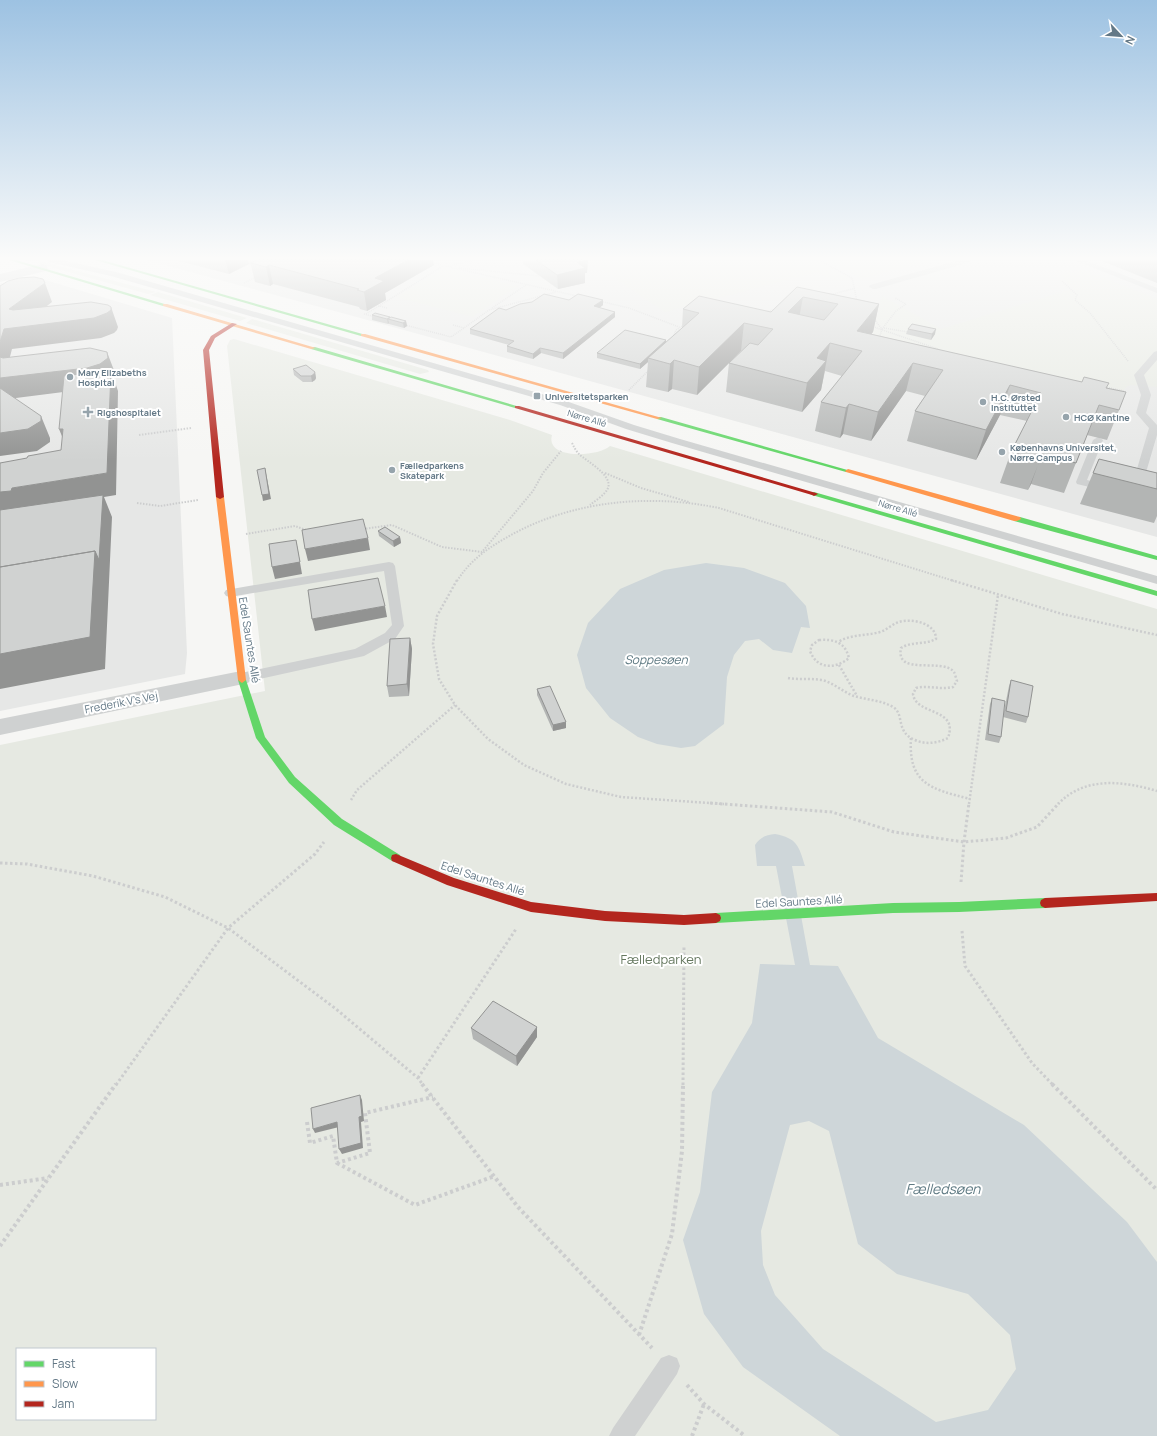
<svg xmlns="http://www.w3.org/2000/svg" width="1157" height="1436" font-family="Manrope,sans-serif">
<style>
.built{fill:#e6e7e6}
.green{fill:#e6e9e2;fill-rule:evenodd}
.water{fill:#ced6d9;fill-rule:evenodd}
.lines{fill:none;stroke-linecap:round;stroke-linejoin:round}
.path-far4{stroke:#cccdce;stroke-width:1.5;stroke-dasharray:1 1;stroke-linecap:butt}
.path-far3{stroke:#cccdce;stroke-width:2;stroke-dasharray:1.5 1.5;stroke-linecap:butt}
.path-far2{stroke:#cccdce;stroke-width:2.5;stroke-dasharray:2 2;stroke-linecap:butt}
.path-far1{stroke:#cccdce;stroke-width:3;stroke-dasharray:2.5 2.5;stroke-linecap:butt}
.path{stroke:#cccdce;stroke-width:4;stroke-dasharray:3 3;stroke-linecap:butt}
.lane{fill:#cfd1d1;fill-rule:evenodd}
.street{fill:#cfd1d1;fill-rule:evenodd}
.fast{fill:#63d668;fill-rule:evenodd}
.slow{fill:#ff974d;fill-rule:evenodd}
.jam{fill:#b3261e;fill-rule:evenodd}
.wall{fill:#b3b5b4}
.shaded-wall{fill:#929392}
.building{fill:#d0d2d1;stroke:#929392;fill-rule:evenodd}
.poi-dot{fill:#96a4ac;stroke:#fff;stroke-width:1.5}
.labels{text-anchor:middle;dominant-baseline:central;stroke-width:4;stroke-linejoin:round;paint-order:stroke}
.far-poi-label{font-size:9px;font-weight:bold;fill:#637886;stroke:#fff;text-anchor:start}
.far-street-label{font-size:9px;fill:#637886;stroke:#fff}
.street-label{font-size:11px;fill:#637886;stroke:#fff}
.water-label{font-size:12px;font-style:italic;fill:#5f7a83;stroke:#fff}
.near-park-label{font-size:13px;fill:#65785f;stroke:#fff}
.near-water-label{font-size:14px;font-style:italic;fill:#5f7a83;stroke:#fff}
</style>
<rect width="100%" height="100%" fill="#f6f6f4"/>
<path class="built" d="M146,260h1011v277l-804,-221z
M42,279l130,39 15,335 -2,21 -185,37v-428z"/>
<path class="green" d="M25,260h11l120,32 -8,2z
M588,260h228l34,18 -15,3 -18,-9 -152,40z
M825,260h106l-69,19z
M445,268l72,18 -44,31 -77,-20z
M1084,270l73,29v88l-27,-2 -5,3 -12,34 -262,-63 22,-27 9,-36 59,33 131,-40 -11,-15z
M158,292l89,26 -7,3 -90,-26z
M252,319l176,51 1,2 -9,2 -174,-51z
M234,339l276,81 42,15c-7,25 46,22 58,11l547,163v827h-1157v-691l265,-54 -38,-345 3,-6zM17,1349h138v70h-138z"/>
<path class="water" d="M706,563l38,5 41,15 21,23 4,22 -9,-1 -9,26 -19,-3 -14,-11 -14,2 -11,14 -7,22 -3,47 -29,22 -14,2 -24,-4 -19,-7 -28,-19 -24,-30 -9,-33 11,-32 32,-34 44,-19z
M775,834c22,4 24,12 30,32h-13l18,99 28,1 40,72 146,87 103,97 30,40v174h-317l-97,-69 -39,-53 -21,-74 17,-48 12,-100 40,-69 8,-59 35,1 -19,-99h-19l-2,-21c5,-8 11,-10 20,-11zM809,1121l20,10 29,113 39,30 71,20 42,41 6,34 -28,41 -52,12 -113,-73 -48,-54 -12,-30 -2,-34 29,-106z"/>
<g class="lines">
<path class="path-far4" d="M819,260l33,18 5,23
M432,263l145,33
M448,266l27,-6
M459,268l80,8
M1062,281l15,14 -2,5 15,13 38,48
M244,283l12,-6
M829,295l27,-7
M599,301l30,7 50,19
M387,308l-8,-2 64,-40
M492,308l34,-23
M766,312l10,-3
M364,314l11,3
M366,314l13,-8
M873,318l9,11 -3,10
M405,325l46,12 13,-9
M453,325l11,3 25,-18 67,-18
M871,326l67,23
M884,328l24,4
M882,329l14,-18 10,-7 -11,-6
M672,339l4,-9 9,-6
M1105,387l19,4
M629,390l19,-19"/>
<path class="path-far3" d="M139,435l52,-7
M572,443c2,4 4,8 7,11 7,7 34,21 29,34 -3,7 -12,12 -18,17
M605,473l36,15 48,14
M137,503l23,3 38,-6
M363,529l29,-4 50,22 40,5 51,-61 10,-18 18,-22
M246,534l49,-8 11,4
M457,581c12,-19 28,-31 47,-42 64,-38 143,-46 215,-31l235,73"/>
<path class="path-far2" d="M457,580l-20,36 -4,28 6,35 16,26 33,34 36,26 42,19 55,13 103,7
M951,580l111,34 95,21
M819,640c15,-1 26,2 30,18 -13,11 -32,12 -39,-7l2,-6z
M839,665l18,31
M788,678c11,2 22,0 34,2 12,3 21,12 32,16 13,4 27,4 39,11 12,7 2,25 22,33 11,5 23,3 33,-2 11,-31 -32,-22 -35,-44l3,-6c12,-3 25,2 37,-1l4,-6c-1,-3 -2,-7 -3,-9 -11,-15 -59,5 -53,-24 11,-7 24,-3 35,-9 0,-16 -24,-21 -37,-17 -7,2 -12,8 -19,10 -14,4 -29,2 -42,10
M911,738c-3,46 20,51 59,61
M351,800l6,-10 98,-85
M969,804l29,-209
M1058,804c27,-28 65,-23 99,-13"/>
<path class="path-far1" d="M710,803l122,9 62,20 70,10 42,-4 31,-11 22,-24
M0,863l27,1 66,12 72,21 63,31 108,81 82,69 5,7
M961,882l3,-40 5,-39
M962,931l3,35 67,97 21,22
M418,1078l98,-149
M116,1085l112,-157 87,-74 9,-12
M683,1085l1,-140"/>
<path class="path" d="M422,1084l96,123 134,141
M1052,1084l105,106
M307,1122l3,21 23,-7 4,27 33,-10 -5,-40 68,-16
M337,1163l78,42 80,-29
M0,1185l48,-7
M0,1246l116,-162
M639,1335l33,-101 10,-83 1,-67
M687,1385l17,19 41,32
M692,1436l12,-32"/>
<path class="lane" d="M48,260h14l54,12 450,129 68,24 46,14 477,137v8l-485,-141 -46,-14 -66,-24 -449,-129 -62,-14z
M959,260h12l-1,2 -94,27h-3l-4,-2 1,-2z
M1074,260h11l72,28v5z
M1157,351v9l-13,15 7,20 -5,18 11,12v10l-15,51 -5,3 -5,-3 17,-58 -13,-15 5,-18 -7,-20 20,-23z
M1098,437l5,3 -16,40 23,6 1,2 -1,2 -4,1 -29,-7 -1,-2 17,-42z
M389,562l4,1 2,3 9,60 -9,13 -31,17 -123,27 -5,-2 -2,-3 2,-3 5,-2 114,-24 30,-16 7,-8 -8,-54 -154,26 -4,-1 -2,-3 2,-3z
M669,1355l8,3 3,8 -3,8 -42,62h-26l4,-8 48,-70z"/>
<path class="street" d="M42,264l4,1 2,3 -2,3 -46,11v-8z
M241,671l7,2 4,5 -4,5 -248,52v-16z"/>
<path class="fast" d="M9,260h7l152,45 -5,1z
M95,260h7l264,75 -5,1z
M311,347h4l205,60 -5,1 -204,-59z
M657,417h4l190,54 -1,1h-4l-189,-53z
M814,492l343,99v5l-345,-101 -2,-1z
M1014,517h6l137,39v4l-143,-39z
M242,677l4,3 19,57 30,40 47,42 58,36 1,3 -1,3 -4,1 -4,-1 -58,-36 -45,-42 -33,-45 -18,-58z
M1045,898l4,2 1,3 -1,3 -4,2 -86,4 -66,1 -177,10 -4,-2 -1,-3 1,-3 4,-2 177,-10 66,-1z"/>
<path class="slow" d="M163,304h4l149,44 -5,1 -148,-43z
M361,334h4l297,84 -5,1 -296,-83z
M848,469l172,48 1,2 -4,2h-3l-168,-49 -1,-1z
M220,495l4,2 22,183 -4,3 -4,-3 -22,-183z"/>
<path class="jam" d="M232,323l5,1 -22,14 -6,12 15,147 -4,2 -4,-2 -13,-147 8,-14z
M515,406h4l297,87 2,1 -4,2 -2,-1 -297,-87z
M396,854l58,24 77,24 74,9 79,4 32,-2 4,2 1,3 -1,3 -4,2 -32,2 -79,-4 -74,-9 -84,-27 -55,-24 -1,-3 1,-3z
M1157,893v8l-112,7 -4,-2 -1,-3 1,-3 4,-2z"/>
</g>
<path class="wall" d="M175,260h258l1,5 -49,28 1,7 -19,11 -7,-2 -1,-2 -86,-23 -3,2 -15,-4 -4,-17 -2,-1 -20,10z
M523,260h65l-1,13h-2v10l-27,6 -35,-25z
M1103,260h54v23l-55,-22z
M797,287l82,17 -6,28 -2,2 236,54 12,22 -12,30 -20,-5 -23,58 -33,-9 -3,6 -28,-7 11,-31 16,-31 -27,-6 -24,45 -69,-19 8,-30 10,-15 -19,-5 -35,50 -28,-7 -3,4 -25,-7 6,-29 21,-26 -17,-5 -4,19 -19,22 -76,-20 3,-29 13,-12h-1l-44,44 -25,-6 -4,3 -22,-5 2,-25 -8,7 -43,-11v-5l69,-13v2l16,-14 1,-19 88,3z
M569,300l34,5 -4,3 16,9 -52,42 -22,-6 -8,6 -26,-7v-6l2,-1 -39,-11v-5l36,-19z
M372,315l34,6 1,5 -3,2 -15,-4v-1l-1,1 -16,-4z
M908,329l27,5 -4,6 -25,-6z
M293,369l22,3 1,6 -1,2 -3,2h-9l-9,-7z
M1099,459l58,14v43l-3,7 -74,-19z
M378,531l22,6 1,6 -7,4 -15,-11z
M410,638l2,11 -3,47 -20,1 -2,-11z
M1011,680l17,37 -2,6 -23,-6 -2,20 -2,6 -14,-3 5,-36 2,-6 11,18 6,-30z
M537,689l29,33v6l-13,3 -16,-36z
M537,1027v10l-20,29 -44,-27 -2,-11z"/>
<path class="shaded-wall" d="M225,260h23l1,4 -20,10z
M408,260h25l1,5 -49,28 1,7 -19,11 -3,-19 11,-14z
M583,260h5l-1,13h-2v10l-27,6 -1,-14 20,-13z
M269,265l4,19 -3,2 -4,-19z
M45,283l7,19 -32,25 91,-20 7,20 -1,3 -3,3 -13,5 -89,11 -7,27 -5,-11v-23l9,-33z
M803,297l-5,27 -10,-12z
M603,300v5l-9,7v-6z
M879,304l-6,28 -14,18 -2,-19z
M615,312v5l-52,42v-6z
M390,317v3l-2,-1 1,4 -1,1 -1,-5z
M406,321l1,5 -3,2 -1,-5z
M744,323l-3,28 -44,44 2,-28z
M936,329l-1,5 -4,6 1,-6z
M666,340v5l-18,13v4l-8,7v-5z
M830,343l-9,47 -19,22 5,-29 10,-25z
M540,348l1,5 -8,6v-5z
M107,352l8,21v5l-1,1 4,12 -2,104 -12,2 8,20 -7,152 -105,20v-35l95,-103 8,-54 -103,19v-24l12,-4 95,-15 -12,-85 -87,11 -8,-2v-19z
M674,360l-2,29 -4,3 2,-28z
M913,363l-7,28 -35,50 7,-29z
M315,372l1,6 -1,2 -3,2 -1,-6z
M1010,385l-10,30 -24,45 10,-30z
M849,404l-6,30 -3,4 6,-30z
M41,416l9,22v4l-13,9 -37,5v-23z
M59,429h4l5,22z
M1042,454l-11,30 -3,6 12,-30z
M265,468l6,31 -8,2 -1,-6z
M400,537l1,6 -7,4 -1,-6z
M368,538l2,12 -62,11 -3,-12z
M296,540l2,11 4,23 -27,5 -3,-12z
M385,606l2,11 -72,14 -3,-12z
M410,638l2,11 -3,47 -2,-12z
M566,722v6l-13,3v-6z
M537,1027v10l-20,29 -1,-10z
M360,1095l2,5 2,21 -3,1 2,26 -21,6 -3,-5 20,-32z
M337,1122l2,5 -24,6 -2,-4z"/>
<path class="building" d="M257,260h151l-33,18 9,3 -20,11 -7,-2 2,-1 -90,-24 -3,2 -15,-4z
M536,260h47l1,1 -7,1 8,6 -28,7z
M34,277l9,2 2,4 -36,26 4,1 78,-8 17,3 3,2v3l-4,3 -13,5 -90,11 -4,13v-56l8,-5 11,-3z
M797,287l82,17 -22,27 225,51 2,-5 25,6 -3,5 20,4 -7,18 -20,-5 -23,58 -34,-9 -2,6 -29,-8 30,-59 -31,-8 -24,45 -71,-19 28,-41 -30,-7 -35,49 -29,-8 -3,4 -25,-6 41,-51 -32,-8 -13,15 9,3 -19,22 -78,-20 21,-20 8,2 15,-16 -29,-6 -45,44 -25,-7 -4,4 -22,-6 51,-45 -16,-4 16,-13 72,16zM803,297l35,7 -14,16 -36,-8z
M544,294l25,6 9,-6 25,6 -9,6 21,6 -52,41 -23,-5 -7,6 -26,-8 7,-5 -44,-12 29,-21 7,2 14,-6 12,-2z
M375,313l15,4 -3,2 -15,-4z
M391,317l15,4 -3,2 -15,-4z
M912,324l24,5 -4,5 -24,-5z
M625,330l41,10 -26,24 -43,-11z
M90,348l17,4 1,6 -8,6 -13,4 -87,10v-21l3,1z
M306,365l9,7 -1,2 -3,2h-10l-8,-7z
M111,370l-4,103 -95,15 -1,3 -11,1v-29l27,-5 1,-2 33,-6 2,-21h-4l5,-53z
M0,388l41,28v5l-13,8 -28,4z
M1099,459l58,14v16l-64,-16z
M265,468l4,26 -7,1 -5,-25z
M103,495l-4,65 -4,-9 -95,16v-57z
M363,519l5,19 -63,11 -3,-19z
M385,527l15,10 -7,4 -15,-10z
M296,540l4,22 -28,5 -3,-23z
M95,551l-5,86 -90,17v-87z
M378,578l7,28 -73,13 -4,-29z
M410,638l-3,46 -20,2 3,-47z
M1011,680l22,6 -5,31 -22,-6z
M550,686l16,36 -13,3 -16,-36z
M992,698l13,3 -4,36 -13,-3z
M493,1001l44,26 -21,29 -45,-28z
M360,1095l2,21 -3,1 2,26 -22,6 -2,-27 -24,7 -2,-21z"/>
<linearGradient id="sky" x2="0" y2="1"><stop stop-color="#9dc2e2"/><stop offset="0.56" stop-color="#fbfbfa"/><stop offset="1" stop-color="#fbfbfa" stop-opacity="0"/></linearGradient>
<rect width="1157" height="461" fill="url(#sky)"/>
<g class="poi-dot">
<circle cx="70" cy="377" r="4"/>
<rect x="533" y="392" width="8" height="8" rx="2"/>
<circle cx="983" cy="402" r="4"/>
<path d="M86 406h4v4h4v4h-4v4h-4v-4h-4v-4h4z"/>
<circle cx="1066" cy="417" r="4"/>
<circle cx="1002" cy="452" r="4"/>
<circle cx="392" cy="470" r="4"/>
</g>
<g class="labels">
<g class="far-poi-label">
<text x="78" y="372">Mary Elizabeths<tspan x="78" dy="10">Hospital</tspan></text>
<text x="545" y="396">Universitetsparken</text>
<text x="991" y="397">H.C. Ørsted<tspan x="991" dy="10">Instituttet</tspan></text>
<text x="97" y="412">Rigshospitalet</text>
<text x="1074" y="417">HCØ Kantine</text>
<text x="1010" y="447">Københavns Universitet,<tspan x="1010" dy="10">Nørre Campus</tspan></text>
<text x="400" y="465">Fælledparkens<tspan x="400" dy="10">Skatepark</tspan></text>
</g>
<g class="far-street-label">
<text transform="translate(587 418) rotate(16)">Nørre Allé</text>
<text transform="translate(898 508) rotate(16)">Nørre Allé</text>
</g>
<g class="street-label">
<text transform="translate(250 640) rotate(81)">Edel Sauntes Allé</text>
<text transform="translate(121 702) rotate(-11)">Frederik V's Vej</text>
<text transform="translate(483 878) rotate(18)">Edel Sauntes Allé</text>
<text transform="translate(799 901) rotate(-3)">Edel Sauntes Allé</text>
</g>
<g class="water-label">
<text x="656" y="659">Soppesøen</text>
</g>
<g class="near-park-label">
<text x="661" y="959">Fælledparken</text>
</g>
<g class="near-water-label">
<text x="943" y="1188">Fælledsøen</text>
</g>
</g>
<rect x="16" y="1348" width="140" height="72" fill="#ffffff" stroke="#c1c9cf"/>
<rect x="24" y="1361" width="20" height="6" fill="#63d668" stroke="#c1c9cf"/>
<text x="52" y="1368" font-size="12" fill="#637886">Fast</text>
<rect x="24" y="1381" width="20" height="6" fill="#ff974d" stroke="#c1c9cf"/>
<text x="52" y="1388" font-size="12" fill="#637886">Slow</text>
<rect x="24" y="1401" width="20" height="6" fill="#b3261e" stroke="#c1c9cf"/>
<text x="52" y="1408" font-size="12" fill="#637886">Jam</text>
<g transform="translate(1121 36) rotate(116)" stroke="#ffffff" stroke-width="3" paint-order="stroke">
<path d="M0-3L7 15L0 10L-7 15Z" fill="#637886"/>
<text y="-6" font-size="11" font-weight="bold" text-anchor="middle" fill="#637886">N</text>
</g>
</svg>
